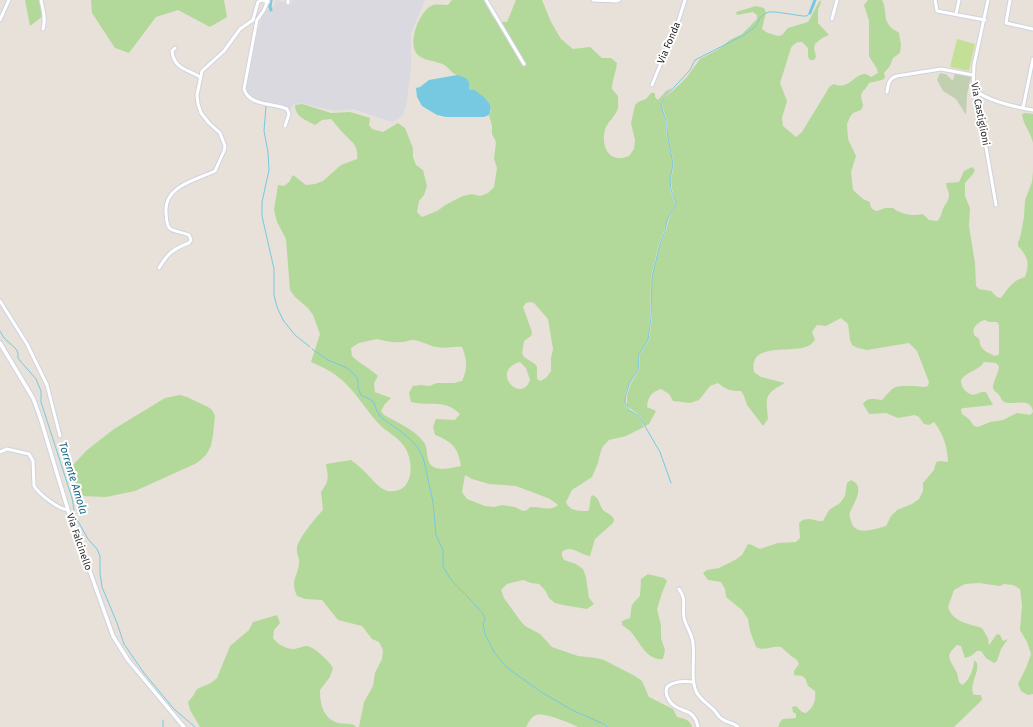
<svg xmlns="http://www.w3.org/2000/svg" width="1033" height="727" font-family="'Fira Sans',sans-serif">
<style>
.industrial{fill:#dbd9e0}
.green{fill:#b3d99a;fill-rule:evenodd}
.cemetery{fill:#c2d0b2}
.pitch{fill:#c4e097}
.water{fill:#76c9e0}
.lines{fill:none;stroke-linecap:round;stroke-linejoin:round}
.stream{stroke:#76c9e0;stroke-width:1}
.canal{stroke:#76c9e0;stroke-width:3}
.minor-casing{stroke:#cfd2de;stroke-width:5}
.tertiary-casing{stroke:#cfd2de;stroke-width:5.5}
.minor{stroke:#fff;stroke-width:3}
.tertiary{stroke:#fff;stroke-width:3.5}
.labels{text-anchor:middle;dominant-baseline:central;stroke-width:4;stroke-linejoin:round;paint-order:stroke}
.street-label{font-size:10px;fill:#262626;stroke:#fff}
.water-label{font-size:11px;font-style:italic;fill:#1a6686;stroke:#fff}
</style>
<rect width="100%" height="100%" fill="#e8e1d9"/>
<path class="industrial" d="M276,0l16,4v-4h133l-14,34v35l-5,38 -4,9 -10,6 -39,-13 -17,2 -38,-8 -5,2 -3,5 -3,-3 -37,-9 -5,-8 1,-11 15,-60 5,-8 8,-5z"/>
<path class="green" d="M25,0h14l4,16 -13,10z
M91,0h133l3,17 -17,10 -32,-17 -22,7 -27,36 -14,-5 -23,-35z
M452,0h32l9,17 6,5h8l9,-22h26l9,22 10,17 12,10 17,-2 12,11h9l6,5c-1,10 -5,17 -5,26l6,7c0,5 1,11 -1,15 -3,6 -8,10 -11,16 -4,9 -3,26 8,30 5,2 10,1 15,-1l5,-7 1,-9 -4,-17 4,-18 3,-3 8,-3 5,-6h4v4l3,3 8,-9 6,-3 -9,10 -2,8 5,18v9l7,31 -3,16v10l5,13 -8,18 -3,10 -5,13 -8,33 -1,40 -2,23 -9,14 -1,15 -8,13 -5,12v8l1,5 3,3 10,7 5,10 -18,9 -17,4 -6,6 -3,8 -2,9 -6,14 -20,13 -6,12c3,9 13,9 22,9 3,-5 1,-11 4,-16 9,3 6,10 12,16 4,3 8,3 10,9l-1,3 -18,16 -5,17c-10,-1 -19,-12 -28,-4v4l2,4 12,4 7,5 3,8 3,21 5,6 -7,5 -24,-4 -8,-2 -6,-5 -4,-8 -6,-6 -8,-1 -8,-3 -16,4 -6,6 3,8 15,21 6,7 15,8 12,13 26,9 18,2 8,2 31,16 7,5 7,16 24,12 4,8c6,1 14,3 15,10h-114c-8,-4 -34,-15 -42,-12 -5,2 -7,7 -10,12h-167l5,-25 9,-16 2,-13 7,-14 1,-9 -4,-8 -7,-3 -10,-13 -24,-6 -16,-20 -17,-1 -8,-3c-7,-15 0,-18 2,-32 1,-6 -3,-11 -2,-16 0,-8 20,-32 26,-38l-2,-18c9,-13 7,-14 5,-28l25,-4c4,3 8,6 12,10 7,6 15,19 25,21 26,3 27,-29 16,-45 -7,-10 -19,-15 -27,-24 -13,-15 -24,-34 -40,-46 -8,-6 -17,-10 -26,-14l9,-28 -7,-19 -5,-7 -13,-11 -5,-7 -4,-51 -9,-17 -3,-12 4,-25 6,1 5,-4 4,-7 13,10 9,-1 8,-3 18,-16 16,-6c2,-15 -6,-17 -15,-27 -4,-4 -7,-9 -11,-13l-9,1 -7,5c-9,-5 -20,-8 -20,-20l7,-1 29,9 19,-1 20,6 -1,7 3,4 11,3 15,-9 7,5 8,20v9l3,8 7,5 4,16 -3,9 -5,6 -2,11 5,5 15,-6 10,-7 16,-8 9,-2 8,2 8,-3 6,-6 3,-19 -3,-9 2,-17 -4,-8v-8l-3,-11 2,-4 -3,-10 -4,-2 -9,-9h-6l-3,-12c-3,-1 -7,-1 -9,-3 -6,-2 -9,-9 -15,-11 -8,-4 -22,-3 -27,-13 -6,-12 5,-41 18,-46 5,-1 10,0 15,0zM530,302l4,1 14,16 5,30 -2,9v13l-5,7 -6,3 -3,-2v-12l-2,-3 -11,-7 -2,-4 2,-12 7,-5 1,-4 -9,-25 3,-4zM377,339c8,2 16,4 24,3 5,0 8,-2 13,-2 8,1 15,6 23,7 9,2 15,-1 25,0 5,13 6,21 0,34l-8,2h-17l-8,3 -8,-1 -8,1 -4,7 2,9c19,5 33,-4 49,12l-5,6 -19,-1 -3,8 2,8c18,7 23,13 26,31 -10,2 -30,8 -33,-7 -2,-7 0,-12 -5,-18 -10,-12 -26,-19 -39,-26l-3,-4 4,-7 6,-6 -16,-6 -1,-9 4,-7c-8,-8 -18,-12 -26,-20l-1,-8 8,-5zM520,362l6,6 4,12c-9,25 -41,-9 -10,-18zM465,475l7,4 17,5 27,2 34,13 8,6c-8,7 -18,1 -28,2l-3,3 -4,1 -8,-4 -13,-2 -8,2 -9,-1 -18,-7 -5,-7z
M820,0l1,2 -3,8v13l11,12 -7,3 -7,6 -1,4 2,9 -2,3h-4l-2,-3v-9l-6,-6c-5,0 -8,1 -11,6l-11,35 7,18 -5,17 1,8 13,11 6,-5 28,-46 4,-2c17,8 24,-19 37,-7l7,-4c-1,-7 -6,-11 -9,-17v-35l-5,-16 4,-5h14c5,8 1,18 7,25 2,4 7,5 10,8l2,12 -1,8 -7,5 -3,8 -6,7 1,5 -3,2 -13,3c-2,5 -7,8 -8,12 0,4 2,8 2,11l-2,4 -8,3 -3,4 -3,7 1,15 8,17 -5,16 2,18 10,9 7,3c0,5 2,8 7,9l8,-3h8c9,7 20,8 30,6l6,6 8,1c5,-4 4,-9 7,-14 2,-4 5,-6 5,-12 0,-4 -3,-8 -3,-12l13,-1 5,-11 8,-4 3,3 -2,4 -8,9v13l5,12 -1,18 6,37 1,23 3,3 12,2 6,6 4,1c7,-10 12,-18 24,-21 5,-14 3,-20 -7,-31v-4l2,-4 4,-21 1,-17 7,-18 1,-11v523l-5,1 -7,-4 -3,-7 8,-16 5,-14 -4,-12 -7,-12 2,-25 -2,-16 -7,-4 -9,-1 -4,2 -21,-3 -14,1 -11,6 -6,17c4,15 22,17 34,21l6,10 1,7 8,-11 3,1 3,6 5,-2 -7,10 -4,12 -3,2 -8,-5 -5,-7h-4l-6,5 -6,2 -4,-12 -4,-1c-14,13 -6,14 0,28 1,2 1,6 2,9l3,3c7,-4 12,-16 12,-25l3,3c2,11 -7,19 -4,31l3,1h5l1,5 -28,27h-176l2,-5 3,-3 13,-1v-4l-3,-2 -1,-5 4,-1 6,6 4,1c8,-6 10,-12 9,-22l-7,-5 -3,-8 -3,-2 -8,-1v-4l5,-7 -2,-4 -7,-5 -9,-8c-9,-2 -16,5 -25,0l-6,-16 -2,-12 -6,-9 -16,-13 -1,-8 -4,-7 -13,-2 -5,-7 4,-3 12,-2 16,-8 7,-5 6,-11 4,1 8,4 18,-6 18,-1 4,-4 -1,-15c9,-8 15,-1 24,-2l6,-11 11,-7 5,-7 2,-13 4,-3c15,6 3,23 -1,32 -1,3 0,6 1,9 4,16 23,8 35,5l5,-10 6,-6 15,-6 7,-5 4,-8v-8l11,-13 2,-8 4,-1 8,1c-1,-16 -4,-27 -14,-40l-5,3 -5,-1 -5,-7 -4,-2 -17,3 -12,-5 -17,1 -6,-10c4,-7 11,-5 19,-4 14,-16 12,-14 33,-14 5,0 8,2 13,0l1,-4 -12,-31 -8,-8 -42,7 -9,-2 -6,-3 -2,-5 -2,-16 -7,-6 -15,8 -9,-1 -5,7 3,8c-2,2 -4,5 -7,6 -16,8 -60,-5 -54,26l7,5 24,6c-21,11 -19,14 -17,36l-5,7 -16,-21 -3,-9 -3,-5c-10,0 -15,-1 -23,-8l-8,3 -11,14 -9,3 -17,-2 -4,-7 -8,-5c-9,3 -13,7 -14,18l9,4 -7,13 -4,2 -5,-10 -13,-10v-11l4,-12 8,-13 1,-16 9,-14 3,-23v-40l8,-32 6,-14 2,-9 8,-19 -4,-14 -1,-9 3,-16 -7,-31 1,-9 -6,-18 2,-7 22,-21 14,-19 19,-10 11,-9 12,-6 15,-15v-4l-4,-3 -16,3 -1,-3 20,-6 8,2 2,4 -4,17 6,4 10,3 4,-1 6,-7 20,-6zM985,320l4,2h8l2,3v29l-4,2c-6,-3 -13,-5 -15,-12 -1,-3 1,-3 -2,-6 -2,-2 -3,-1 -4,-4 -3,-7 6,-13 11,-14zM984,362l12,1 3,3c0,7 -6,15 -6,21 0,4 4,5 6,8 2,2 2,5 5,7 10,4 27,-6 29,10l-3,3 -13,-2 -14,7 -13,2 -12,5 -4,-1 -5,-7 -7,-5 -1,-5 3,-1 29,-3 -7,-13h-4l-9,3c-7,-2 -12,-7 -12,-15 6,-9 18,-9 23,-18z
M1026,113l7,1v29c-2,-11 -10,-18 -11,-29z
M180,395l7,2 21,10 4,3 3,6 -2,19 -2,11 -5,9 -9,8 -62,28 -29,6 -26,-1 -7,-6 -3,-12 1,-8 2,-5 14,-15 27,-21 51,-31z
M648,574l16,4 3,3 -5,12 -5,16 4,16v13l4,12 -2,9c-17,2 -23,-18 -34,-29 -2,-2 -5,-3 -7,-5v-4l8,-3c3,-16 -1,-10 10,-22l1,-17z
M277,615l3,8 -6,7 -1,8c4,6 15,12 22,11 4,-1 8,-3 12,-3 8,1 23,16 26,22l-3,9 -10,13c0,14 3,28 18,33 5,1 11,0 16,2l2,2h-156l-10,-17 -2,-8 5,-6 4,-7 14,-6 6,-5 13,-32 19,-16 4,-8z"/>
<path class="cemetery" d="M940,73l8,2 -1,2h3v2l3,1 2,-7 16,4 -4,18 -1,20 -10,-16 -13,-8 -6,-11z"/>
<path class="pitch" d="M957,39l18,5 -6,27 -19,-4z"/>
<path class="water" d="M457,75l9,3 3,4v8h6c8,7 20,13 14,25l-5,2h-38l-9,-2 -15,-9 -5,-9 -1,-9 4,-1 9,-7z"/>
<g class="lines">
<path class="stream" d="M266,106l-2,25 4,21 1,18 -7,32v14l12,53v26l3,12 6,13 12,15 15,12
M0,331l4,7 12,11 2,4v5l3,4 15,17 5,12v11l31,96 3,18 13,23 9,10 3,7v17l2,14 15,36 7,21 20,29 30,36 21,18
M312,349l16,11 19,8 7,6 4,6v8l3,7 12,6 4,10 3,5c16,14 38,23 44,45l9,41 3,33 7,15v17l9,14 17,17 14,16 2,5 -2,5 2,10 9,18 12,15 35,25 33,19 30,13 3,3
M671,483l-11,-31 -21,-36 -10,-6 -4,-8 1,-8 4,-12 8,-12 1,-16 9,-14 3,-23 1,-40 8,-33 5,-13 2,-10 9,-18 -5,-13 -1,-10 3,-16 -6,-31v-9l-6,-18 3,-8 26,-28 5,-10 49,-25 11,-8 5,-9 4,-4 5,-2h7l27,4h4l3,-3
M163,720v7"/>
<path class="canal" d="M271,10l-1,-3 1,-7
M810,13l5,-13"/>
<defs>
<path id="minor" d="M41,0c2,9 5,20 2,29
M268,0l-4,10 -7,10 -13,69c5,17 29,14 43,20l2,5 -4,12
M486,0l38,64
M593,0l23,1 3,-1
M935,0l2,11 48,9
M988,0l-14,65 -1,24 10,41 13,75
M1010,0l-4,23 27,6
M288,3v-3
M956,14l3,-14
M832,19l5,-19
M0,20l9,-20
M175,48l-3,3c2,18 15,18 28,26
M652,85l27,-66 6,-19
M973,89c15,12 42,18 60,21
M887,92c1,-8 2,-14 10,-16l44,-7 32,6
M1023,108l10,-49
M159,268c9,-15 14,-19 30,-25l2,-3 -2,-5c-18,-7 -22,0 -23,-23 -2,-26 30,-32 49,-41l9,-20 1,-5 -5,-13 -11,-10 -8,-10 -3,-9 -1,-9 5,-24 22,-20 16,-22 13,-9 5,-18 4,-2 6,2
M0,301l27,43 20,41 13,51
M0,452l7,-3 22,5 4,7 1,25c5,8 24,23 34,24
M679,589c8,11 3,17 5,29 2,9 9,17 9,26 2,15 -3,37 4,49 4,7 11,11 17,17 3,3 4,7 8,9 5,4 11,3 16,8
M693,682c-9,-1 -19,-1 -26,5 -3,8 3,17 11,21 4,2 8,3 12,5 5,4 7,8 8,14"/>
<path id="tertiary" d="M0,343l33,55 7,19 28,93 45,126 15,24 56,67"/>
</defs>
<use href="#minor" class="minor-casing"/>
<use href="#tertiary" class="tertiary-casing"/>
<use href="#minor" class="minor"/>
<use href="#tertiary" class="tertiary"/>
</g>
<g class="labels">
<g class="street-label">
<text transform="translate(669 43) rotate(-67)">Via Fonda</text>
<text transform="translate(980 114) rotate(79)">Via Castiglioni</text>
<text transform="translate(79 542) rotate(71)">Via Falcinello</text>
</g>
<g class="water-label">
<text transform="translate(73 478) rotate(73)">Torrente Amola</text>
</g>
</g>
</svg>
